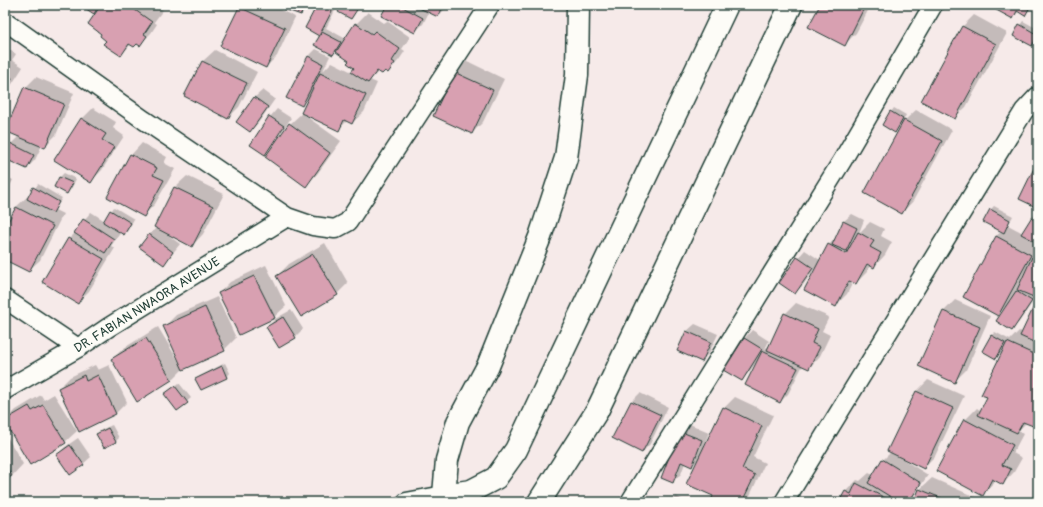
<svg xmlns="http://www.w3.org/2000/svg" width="1043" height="507" font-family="Pangolin,sans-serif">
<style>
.shadow{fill:#0003;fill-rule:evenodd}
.building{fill:#d8a0b1;stroke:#1f3d34}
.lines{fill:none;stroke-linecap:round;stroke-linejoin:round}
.minor-casing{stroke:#1f3d34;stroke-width:21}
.secondary-casing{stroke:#1f3d34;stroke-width:25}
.trunk-casing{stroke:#1f3d34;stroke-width:25}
.minor{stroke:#fdfcf7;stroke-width:18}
.secondary{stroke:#fdfcf7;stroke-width:22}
.trunk{stroke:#fdfcf7;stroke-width:22}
.labels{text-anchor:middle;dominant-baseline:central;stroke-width:4;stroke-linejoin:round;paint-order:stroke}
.street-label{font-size:13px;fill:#1f3d34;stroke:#fdfcf7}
</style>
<rect width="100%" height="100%" fill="#f6eae9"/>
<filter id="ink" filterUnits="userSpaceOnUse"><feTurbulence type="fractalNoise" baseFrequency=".025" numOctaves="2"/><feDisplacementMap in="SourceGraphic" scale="8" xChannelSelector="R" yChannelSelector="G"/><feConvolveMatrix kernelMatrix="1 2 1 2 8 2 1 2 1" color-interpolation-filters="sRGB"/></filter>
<g filter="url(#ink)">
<path class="shadow" d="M82,5h74l7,5 -9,12 3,2 -6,9 -11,11 -3,-1 -6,1 -10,11 -14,-15 -7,-34 -6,6z
M242,5h28l25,12 -18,39 -11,11 -27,-59z
M276,5h34l-9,9z
M318,5h20l-12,23 20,11 10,-15 12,-12 16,11 3,-2 23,16 -8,12 3,2 -6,9 -11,12 -3,-2 -6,1 -9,9 7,3 -13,29 -12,11 -5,-2 -8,8 -36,-15 38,27 -24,33 -12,11 -32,-40 -8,9 5,-37 7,-8 14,9 -13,19 2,1 10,-14 12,-11 8,-17 -8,9 6,-48 8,-8 14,7 -7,15 9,-9 20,10 3,-5 -4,-6 -15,-10 -3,3 -17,-9 8,-14 -5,3z
M388,5h61l-11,11 -9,-4 -6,12 -8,8z
M821,5h50l-15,28 -12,12z
M989,5h45l-9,9 -6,-3 -6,7z
M974,15l33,18 -41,74 -12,11 -32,-18 41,-74z
M1023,21l15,8v7l-6,9 -12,-20z
M5,47l11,7 -4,6 11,7 -18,28z
M215,50l42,22 -18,35 -11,11 -43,-22 18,-35z
M467,61l37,18 -21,43 -11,11 -17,-61z
M36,77l38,16 -18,42 -11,11 -3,-1 -7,15 -8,8 -22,-9v-7l1,1 5,-9 8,-8 6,-48z
M263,90l12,9 -17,24 -8,8 -12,-9 17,-25z
M93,108l23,14 -3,6 11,8 -22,34 -12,12 -8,-63z
M894,108l12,7 -4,8 14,-13 36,20 -39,71 -11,12 -1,-88 -6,7 -4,-20z
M142,143l25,14 -3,6 11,6 -20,35 -11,11 -13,-60z
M64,173l12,6 -5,10 -4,4 -12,-6 5,-10z
M5,176l8,4 -8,16z
M187,176l37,18 -21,40 -11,12 -24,-12v1l12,9 -16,20 -15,-29 7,-7 -1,-1 20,-40z
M38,184l24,14 -7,12 8,4 -23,46 -12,11 -23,-12v-30l11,-22 12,-11 1,1z
M994,206l19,10 -5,9 15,8 8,-15 7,-6v37l-3,6 3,-2v6l-3,-2v3l3,1v33l-19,28 -8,7 -5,-22h-1l-7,8 -2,-79 6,-5 -18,-10 7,-12zM1021,282h1l-3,8 -4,4z
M114,207l20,12 -6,11 -4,3 -3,-1 -10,14 4,2 -26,43 -11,11 -35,-20 26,-43 6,-6 9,-13 7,-8 14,9z
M852,214l12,6 -5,13 11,-11 14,7 -3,7 11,6 -7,13 -11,12 -3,-2 -4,7 -11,11 -3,-1 -6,12 -11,11 -21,-37 -12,17 -8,8 3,-35 7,-8 15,10 9,-15 8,-9 7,-15z
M325,243l23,40 -11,11 -60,-18 12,-12z
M266,265l20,41 -12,11 -55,-24 11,-11z
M217,297l19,41 -12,12 -40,18 -12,12 -60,-21 12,-11 34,-21 22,37 -15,-38 11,-11z
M955,300l35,16 -24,54 -11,11 -11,-70z
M1038,301v119l-5,5 -6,-3 -9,9 5,3 -10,19 9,5 -8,14 -11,12 -7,-4 -14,15 -17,-75 12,-12 4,3 7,-14 15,-46 -7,7 -5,-22 4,-4 15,8 9,-9 4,1z
M796,303l33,14 -7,14 8,4 -10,21 -11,12 -6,-3 -15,29 -8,8 -22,-40 -1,-1 -8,11 -7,8 -17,-11 20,-31 7,-8 17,11 -4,8 7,-6 13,-29z
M291,310l12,19 -8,8 -15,9 -12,-19 7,-8z
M695,324l23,10 -9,19 -8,8 -23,-11 9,-19z
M225,363l5,10 -3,4 -26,12 -4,-10 3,-3z
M95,365l3,5 11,-5 18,37 -11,11 -36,18 -21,-43 11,-11z
M928,380l36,16 -29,60 -11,11 -22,-10 -1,1 27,17 -15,22 -4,5h-69l6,-11 11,-11 3,1 9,-8 4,2 10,-15 8,-8 -2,-1 28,-60z
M179,383l12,15 -14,12 -8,-19z
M640,393l28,14 -18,37 -8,8 -28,-14 18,-37z
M54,394l23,37 -12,11 -60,-21 11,-11 25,-15 3,5z
M735,397l38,18 -20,42 12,6 -18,39h-36l3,-7 -14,-37 -8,8 -7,-3 -4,11 -8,7 -11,-4 25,-54 22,9 -5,13h2l18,-37z
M112,425l7,13 -4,4 -17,-8 3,-4z
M5,433l18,31 -11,12 -7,3z
M78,438l13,19 -8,7 -26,-9 8,-8z
M932,478l43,19 -2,5h-58l5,-13z
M676,496l10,6h-16z"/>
<path class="building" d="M80,5h19l-5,9z
M101,5h20l3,2 2,-2h2l24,17 -8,12 3,2 -7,10 -3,-2 -3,3 -5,-3 -8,12 -18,-12 3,-3 -6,-5 1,-2 -13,-10z
M273,5h32l-4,10z
M317,5h7l9,4 -14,27 -14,-8z
M342,5h18l-9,14 -13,-7z
M387,5h12l24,13 -8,15 -34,-17z
M413,5h31l-6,12z
M820,5h39l5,3 -19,38 -37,-19z
M987,5h44l-6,11 -8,-5 -4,8z
M239,7l46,21 -19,40 -46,-22z
M355,23l17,11 3,-3 25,18 -8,12 3,2 -7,10 -3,-2 -3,3 -5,-3 -9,12 -17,-11 3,-4 -7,-5 2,-2 -13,-9z
M1019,24l19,11 -6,11 -19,-10z
M962,26l34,18 -41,75 -34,-18z
M322,32l19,10 -8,13 -19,-10z
M308,56l15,8 -21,42 -16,-8z
M202,61l45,22 -19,36 -44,-23z
M454,72l39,18 -21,44 -39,-18z
M320,73l46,22 -14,29 -8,-4 -5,11 -38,-18z
M5,74l7,4 -7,12z
M24,87l40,17 -19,44 -40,-17z
M254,97l14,10 -18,25 -14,-10z
M890,111l13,8 -8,14 -13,-8z
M269,116l15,10 -19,29 -15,-10z
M81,118l25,16 -4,6 12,7 -23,36 -37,-23z
M904,120l38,21 -40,73 -38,-21z
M289,123l41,30 -24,34 -41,-30z
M10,143l24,12 -7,14 -22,-10v-6z
M130,154l27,14 -4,7 11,5 -20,37 -37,-20z
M1035,166l3,1v41l-19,-9z
M59,177l14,6 -6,11 -13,-7z
M33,187l26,15 -6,11 -26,-14z
M174,187l39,19 -21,41 -38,-20z
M16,207l37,19 -24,46 -24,-12v-33z
M990,209l20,11 -6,13 -21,-11z
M110,210l21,13 -7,12 -21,-13z
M1031,218l7,4v21l-17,-9z
M83,219l31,20 -9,14 -31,-20z
M843,221l14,7 -11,23 -14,-6z
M858,232l16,9 -4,6 11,6 -7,15 -7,-4 -11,20 -7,-3 -13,26 -32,-17 24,-46 18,10z
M149,234l24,18 -9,13 -25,-18z
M996,236l35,19 -33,61 -35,-19z
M68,238l36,21 -26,45 -36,-22z
M313,254l25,41 -37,22 -25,-41z
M797,257l16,11 -18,26 -16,-11z
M1032,257l6,3v33l-2,5 -19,-8z
M254,276l21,42 -36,17 -21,-42z
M1016,291l16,10 -20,30 -16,-10z
M1038,298v46l-18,-8z
M205,307l20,44 -42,19 -20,-44z
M943,311l37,16 -25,56 -37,-17z
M784,313l34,16 -6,14 8,4 -11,22 -42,-19z
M283,317l13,21 -17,10 -13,-21z
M686,331l25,11 -9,20 -25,-11z
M991,335l14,8 -9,16 -14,-8z
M146,338l26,42 -35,22 -26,-43z
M744,338l18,11 -20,32 -19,-11z
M1007,342l31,14v60l-5,10 -10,-4 -6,11 -39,-18 9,-18 -6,-2z
M762,351l36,17 -18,35 -35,-18z
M222,366l5,12 -26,12 -6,-11z
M84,375l2,6 12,-6 18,39 -37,18 -21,-44z
M175,386l13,17 -11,8 -13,-17z
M916,391l37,17 -29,61 -37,-18z
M631,401l30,14 -19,38 -30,-15z
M43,405l23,38 -36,22 -25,-42v-3l24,-14 3,5z
M723,407l39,19 -20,43 13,6 -13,27h-32l3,-6 -27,-12z
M964,419l49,26 -11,20 9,4 -8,16 -11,-6 -9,17 -47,-25z
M108,428l8,14 -12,6 -8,-14z
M679,431l23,9 -10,27 -11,-5 -8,21 -12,-5z
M70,445l14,20 -14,10 -14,-20z
M882,459l39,24 -12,19h-10l-31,-19z
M5,464l7,12 -7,4z
M856,483l37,19h-54l6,-11 6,3z
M919,489l32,13h-37z"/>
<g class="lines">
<defs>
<path id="minor" d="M5,21l139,99 143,97 26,9 22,3 13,-7 142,-217
M5,299l73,49
M5,390l73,-42 31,-21 178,-110
M406,502l38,-7 4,7
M630,502l212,-341 91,-156
M784,502l240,-391 14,-15"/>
<path id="secondary" d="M444,495l27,-4 25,-13 20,-28 211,-445
M539,502l58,-91 194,-406"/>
<path id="trunk" d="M444,495l3,-35 11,-38 30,-56 52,-129 26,-79 11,-83 1,-70"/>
</defs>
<use href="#minor" class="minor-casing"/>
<use href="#secondary" class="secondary-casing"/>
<use href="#trunk" class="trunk-casing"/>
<use href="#minor" class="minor"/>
<use href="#secondary" class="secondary"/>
<use href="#trunk" class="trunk"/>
</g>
</g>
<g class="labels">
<g class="street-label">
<text transform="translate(147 305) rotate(-32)">DR. FABIAN NWAORA AVENUE</text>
</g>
</g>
<rect width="1043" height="507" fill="none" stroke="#fdfcf7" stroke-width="20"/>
<rect x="10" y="10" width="1023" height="487" fill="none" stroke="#1f3d34" stroke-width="1.5" filter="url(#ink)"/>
</svg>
